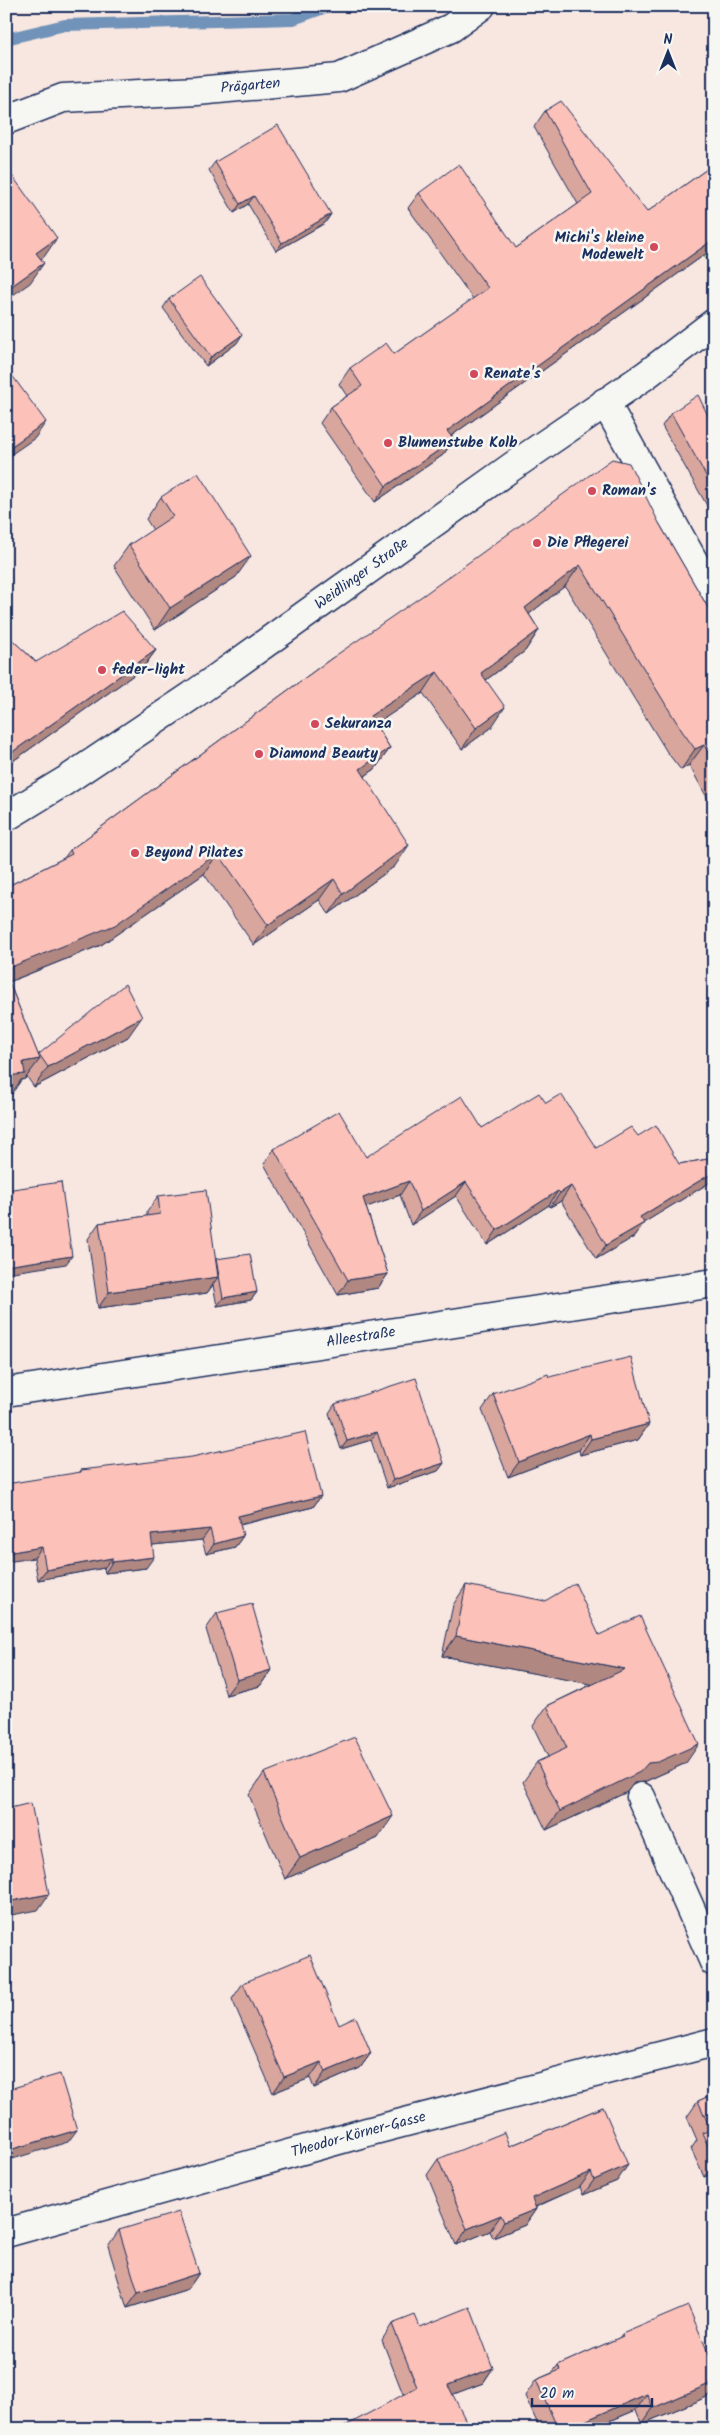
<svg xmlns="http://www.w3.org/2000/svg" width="720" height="2435" font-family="Kalam,sans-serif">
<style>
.green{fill:#c0e59f;stroke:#6e8a7e}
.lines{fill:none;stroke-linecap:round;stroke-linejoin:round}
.stream{stroke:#7193b9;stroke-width:12}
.minor-casing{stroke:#1b2f5e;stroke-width:31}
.major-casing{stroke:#1b2f5e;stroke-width:31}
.minor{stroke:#f6f6f2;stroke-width:28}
.major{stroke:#f6f6f2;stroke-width:28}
.wall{fill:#d9a69e;stroke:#1b2f5e}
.shaded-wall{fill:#b08781;stroke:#1b2f5e}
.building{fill:#fcc1b8;stroke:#1b2f5e}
.poi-dot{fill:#d1495b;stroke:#f6f6f2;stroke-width:2}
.labels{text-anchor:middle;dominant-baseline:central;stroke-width:5;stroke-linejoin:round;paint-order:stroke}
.street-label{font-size:15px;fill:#1b2f5e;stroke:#f6f6f2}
.poi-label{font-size:15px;font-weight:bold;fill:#1b2f5e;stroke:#f6f6f2;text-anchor:start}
</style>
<rect width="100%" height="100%" fill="#f8e6e1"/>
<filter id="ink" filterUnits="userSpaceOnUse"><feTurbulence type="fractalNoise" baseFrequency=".02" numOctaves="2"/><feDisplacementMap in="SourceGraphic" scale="10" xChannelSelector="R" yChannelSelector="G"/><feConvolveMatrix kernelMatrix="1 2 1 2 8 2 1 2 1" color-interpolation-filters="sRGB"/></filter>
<g filter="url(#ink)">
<path class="green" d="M714,248v21l-11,-14z"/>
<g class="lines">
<path class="stream" d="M6,39l59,-14 228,-6 36,-13"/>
<defs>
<g id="minor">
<path id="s1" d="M6,120l57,-22 134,-7 142,-13 112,-50 30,-22"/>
<path d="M605,402l109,196"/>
<path id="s2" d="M6,1392l708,-109"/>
<path d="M641,1797l73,165"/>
<path id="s3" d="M6,2233l361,-101 347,-90"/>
</g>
<g id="major">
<path id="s4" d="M6,817l59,-36 128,-86 320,-229 133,-91 68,-52"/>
</g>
</defs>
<use href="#minor" class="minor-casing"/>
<use href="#major" class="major-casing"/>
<use href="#minor" class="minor"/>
<use href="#major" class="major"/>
</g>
<path class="wall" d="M545,111l102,101 67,-48v84l-263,188 3,4 -11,15 -68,47 -55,-79 11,-16 16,-11 -8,-12 11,-16 44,-14 79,-55 -65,-91 11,-15 97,55 62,-44 -44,-77z
M215,162l116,52 -6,9 -49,28 -28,-47 -14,9 -25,-43z
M169,299l68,44 -31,23 -43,-58z
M671,413l43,15v90l-52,-92z
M161,497l75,80 -81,53 -41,-64 15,-21 24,-15 -7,-11z
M659,523l55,95v192l-25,-45 -8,5 -14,-18 -102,-166 -36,28 10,16 -14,21 -39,29 5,48 -29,21 -39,-56 -48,31 15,24 -15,21 -10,7 30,90 -66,48 -10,-14 -65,45 -50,-71 -103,71 -92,37 29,73 1,-1 89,-17 -94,50 -7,-10 -2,2 -4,1 -10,15h-5v-208l58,-29 6,-8 262,-192z
M6,634l30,28 120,-12 -14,19 -136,97z
M546,1103l50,45 42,-12 41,28 35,-6v22l-71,43 -9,14 -38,22 -35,-58 -11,6 -1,-2 -62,40 -31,-49 -45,29 -11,-30 -34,12 22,67 -10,14 -40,7 -74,-131 10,-15 92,8 116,-29z
M714,1185v16l-2,-13z
M158,1196l58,63 41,33 -6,8 -34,6 -4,-21 -6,8 -109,15 -10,-69 11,-16 48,-7v-4z
M549,1377l100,47 -11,16 -58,15 -1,-5 -71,27 -26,-67 11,-16z
M335,1404l109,59 -6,8 -51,17 -16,-48 -30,9 -12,-36z
M81,1470l240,26 -8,11 -73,18 3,11 -8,11 -29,7 -4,-14 -50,5 -6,23 -41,5 -1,-5 -66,12 -4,-22z
M466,1585l133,50 87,128 -42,19 -10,1 -7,9 -81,38 -23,-48 14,-20 11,-5 -15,-31 14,-20 45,-22 -150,-28 11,-51z
M217,1613l54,57 -11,16 -34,9 -20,-66z
M264,1773l114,65 -93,41 -36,-84z
M243,1983l96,42 32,28 -11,15 -46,20 -4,-10 -37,15 -41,-94z
M714,2094v83l-2,-3 -8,3 -13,-28 6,-9 -10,-23 11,-16z
M603,2107l14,74 -34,14 -3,-8 -44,20v2l-11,16 -32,13 -3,-7 -34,14 -29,-70 11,-16 72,-13z
M119,2230l80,43 -11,16 -61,19 -19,-62z
M392,2324l28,3 73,41 -10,15 -30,11h-50l-21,-54z
M622,2334l87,62 -67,28 -6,-14 -45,19h-51l-15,-33 11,-16 16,-7 6,-8 61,-27z"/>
<path class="shaded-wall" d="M254,196l-6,8 -14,9 6,-9z
M331,214l-6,9 -49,28 6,-8z
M57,238l-13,19 -21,15 13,-19z
M714,239v9l-277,198 10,-15z
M44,263l-14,20 -24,17v-10z
M242,335l-5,8 -31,23 5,-9z
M46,422l-11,16 -29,20v-8z
M454,440l-11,15 -68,47 11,-16z
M251,556l-15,21 -81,53 15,-22z
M580,565l-15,21 -55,43 15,-21z
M539,630l-14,21 -58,43 14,-21z
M156,650l-14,19 -136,97v-7l5,-6z
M437,672l-14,21 -67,44 14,-21z
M505,707l-14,21 -29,21 14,-21z
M704,745l-15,20 -8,5 14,-21z
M390,748l-15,21 -29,20 14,-20z
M409,845l-14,21 -66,48 14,-20z
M218,853l-14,21 -103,71 -95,38v-14z
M334,879l-15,21 -65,45 14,-20z
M142,1017l-14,20 -94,50 14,-20z
M40,1059l-15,20 -4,1 -10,15h-5v-19l17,-14z
M714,1172v8l-84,51 10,-14z
M409,1181l-9,14 -47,17 10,-14z
M466,1182l-10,14 -45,29 10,-14z
M571,1186l-10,15 -11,6 10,-14z
M558,1191l-9,14 -62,40 10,-15z
M644,1223l-10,14 -38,22 10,-14z
M72,1256l-6,8 -60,9v-7z
M388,1274l-10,14 -40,7 10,-15z
M218,1277l-11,16 -109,15 11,-16z
M257,1292l-6,8 -34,6 6,-8z
M649,1424l-11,16 -58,15 11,-16z
M377,1432l-6,8 -30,9 6,-8z
M590,1434l-11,16 -71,27 11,-15z
M444,1463l-6,8 -51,17 6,-8z
M321,1496l-8,11 -83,20 8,-11z
M210,1529l-8,11 -59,6 8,-11z
M243,1536l-8,11 -29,7 8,-10z
M42,1547l-8,11 -28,4v-9z
M154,1557l-8,11 -41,5 7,-11z
M112,1558l-8,10 -66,12 8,-10z
M456,1636l169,33 -14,19 -169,-32z
M271,1670l-11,16 -34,9 11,-15z
M699,1744l-13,19 -42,19 -10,1 -7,9 -81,38 14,-19 88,-48z
M393,1816l-15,22 -93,41 15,-21z
M49,1894l-11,16 -32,6v-14z
M371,2053l-11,15 -46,20 11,-16z
M321,2062l-11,16 -37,15 11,-16z
M77,2130l-9,12 -62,19v-10z
M714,2163v9l-2,2 -8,3z
M628,2165l-11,16 -34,14 11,-15z
M591,2172l-11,15 -59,26 11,-15z
M536,2209l-11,16 -32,13 11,-16z
M501,2215l-11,16 -34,14 11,-16z
M199,2273l-11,16 -61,19 11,-15z
M493,2368l-10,15 -45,17 10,-15z
M714,2382v6l-5,8 -67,28 11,-16z
M647,2394l-11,16 -45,19h-25z"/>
<path class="building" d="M561,101l86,111 67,-48v75l-267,192 7,9 -68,46 -55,-79 31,-21 -12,-18 36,-25 8,11 94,-66 -69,-95 40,-29 57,84 76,-54 -47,-83z
M278,125l53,89 -49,29 -28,-47 -14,8 -25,-42z
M11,174l46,64 -21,15 8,10 -38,27v-113z
M200,277l42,58 -31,22 -42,-58z
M6,367l40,55 -40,28z
M698,395l16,33v62l-43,-77z
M612,459l17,4 30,60 55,95v145l-10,-18 -9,4 -13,-18 -102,-166 -55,43 14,22 -58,43 24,34 -29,21 -39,-56 -67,44 20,32 -30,21 49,76 -66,49 -9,-15 -66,46 -50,-72 -103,72 -109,44v-82l66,-33 -2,-4 262,-192 93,-64z
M198,473l53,83 -81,52 -41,-63 44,-29 -12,-19z
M122,611l34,39 -145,103 -5,-3v-116l30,28z
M6,975l34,84 -17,3 2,12 -19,2z
M125,984l17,33 -94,50 -9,-13z
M539,1093l7,10 15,-9 35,54 35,-21 7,9 18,-11 23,39 35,-6v14l-74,45 4,6 -38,22 -35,-59 -11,7 -2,-2 -61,39 -31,-48 -45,29 -12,-30 -46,17 25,76 -40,6 -74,-131 65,-38 27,46 96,-61 20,32z
M61,1182l11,74 -66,10v-76z
M206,1190l12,87 -109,15 -10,-69 61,-9 -2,-18z
M250,1254l7,38 -34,6 -7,-39z
M631,1357l18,67 -58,15 -1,-5 -71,28 -26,-68 55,-20 1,3z
M416,1378l28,85 -51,17 -16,-48 -30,9 -12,-37z
M305,1432l16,64 -83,20 5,20 -29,8 -4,-15 -59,6 3,22 -42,5v-4l-66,12 -4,-23 -36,6v-69l75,-12v-2l111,-13z
M575,1583l24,52 41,-19 59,128 -41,18 -10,1 -8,9 -80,39 -23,-49 30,-14 -20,-42 78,-37 -169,-33 10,-51 79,16z
M252,1604l19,66 -34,10 -20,-67z
M355,1737l38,79 -93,42 -36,-85z
M31,1803l18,91 -43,8v-93z
M310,1955l29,70 17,-8 15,36 -46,19 -4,-10 -37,15 -41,-94z
M60,2074l17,56 -71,21v-61z
M714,2094v65l-12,-26 9,-3 -13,-29z
M603,2107l25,58 -34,15 -3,-8 -59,26 4,11 -32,13 -3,-7 -34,14 -29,-70 67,-27 5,14z
M179,2212l20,61 -61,20 -19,-63z
M688,2306l26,60v16l-61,26 -6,-14 -81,35h-8l-22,-49 24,-10 -2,-5 65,-29 -1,-2z
M470,2307l23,61 -45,17 22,44h-130l77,-42 -25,-63 23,-9 5,12z"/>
</g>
<g class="poi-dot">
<circle cx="654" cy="247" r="5"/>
<circle cx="474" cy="374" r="5"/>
<circle cx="388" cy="443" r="5"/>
<circle cx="592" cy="491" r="5"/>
<circle cx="537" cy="543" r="5"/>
<circle cx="102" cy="670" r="5"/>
<circle cx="315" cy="724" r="5"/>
<circle cx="259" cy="754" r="5"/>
<circle cx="135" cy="853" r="5"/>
</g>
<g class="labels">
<g class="street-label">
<text stroke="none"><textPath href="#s1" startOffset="249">Prägarten</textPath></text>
<text stroke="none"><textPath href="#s4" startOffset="431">Weidlinger Straße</textPath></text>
<text stroke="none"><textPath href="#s2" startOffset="359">Alleestraße</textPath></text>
<text stroke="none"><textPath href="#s3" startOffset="366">Theodor-Körner-Gasse</textPath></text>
</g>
<g class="poi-label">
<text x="644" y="238" text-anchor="end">Michi's kleine<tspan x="644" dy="17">Modewelt</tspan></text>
<text x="484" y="374">Renate's</text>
<text x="398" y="443">Blumenstube Kolb</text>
<text x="602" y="491">Roman's</text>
<text x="547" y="543">Die Pflegerei</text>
<text x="112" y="670">feder-light</text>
<text x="325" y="724">Sekuranza</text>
<text x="269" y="754">Diamond Beauty</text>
<text x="145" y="853">Beyond Pilates</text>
</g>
</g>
<rect width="720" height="2435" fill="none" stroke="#f6f6f2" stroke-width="25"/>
<rect x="12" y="12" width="695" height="2410" fill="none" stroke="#1b2f5e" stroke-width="2" filter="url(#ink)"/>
<g transform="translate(668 52)" stroke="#f6f6f2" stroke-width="4" paint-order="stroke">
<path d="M0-4L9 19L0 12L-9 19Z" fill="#1b2f5e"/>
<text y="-8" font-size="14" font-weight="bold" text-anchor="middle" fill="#1b2f5e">N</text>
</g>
<path d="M532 2398v8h120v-8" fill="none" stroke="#1b2f5e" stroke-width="2.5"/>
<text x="540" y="2398" font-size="15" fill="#1b2f5e" stroke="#f6f6f2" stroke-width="4" paint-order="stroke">20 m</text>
</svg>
